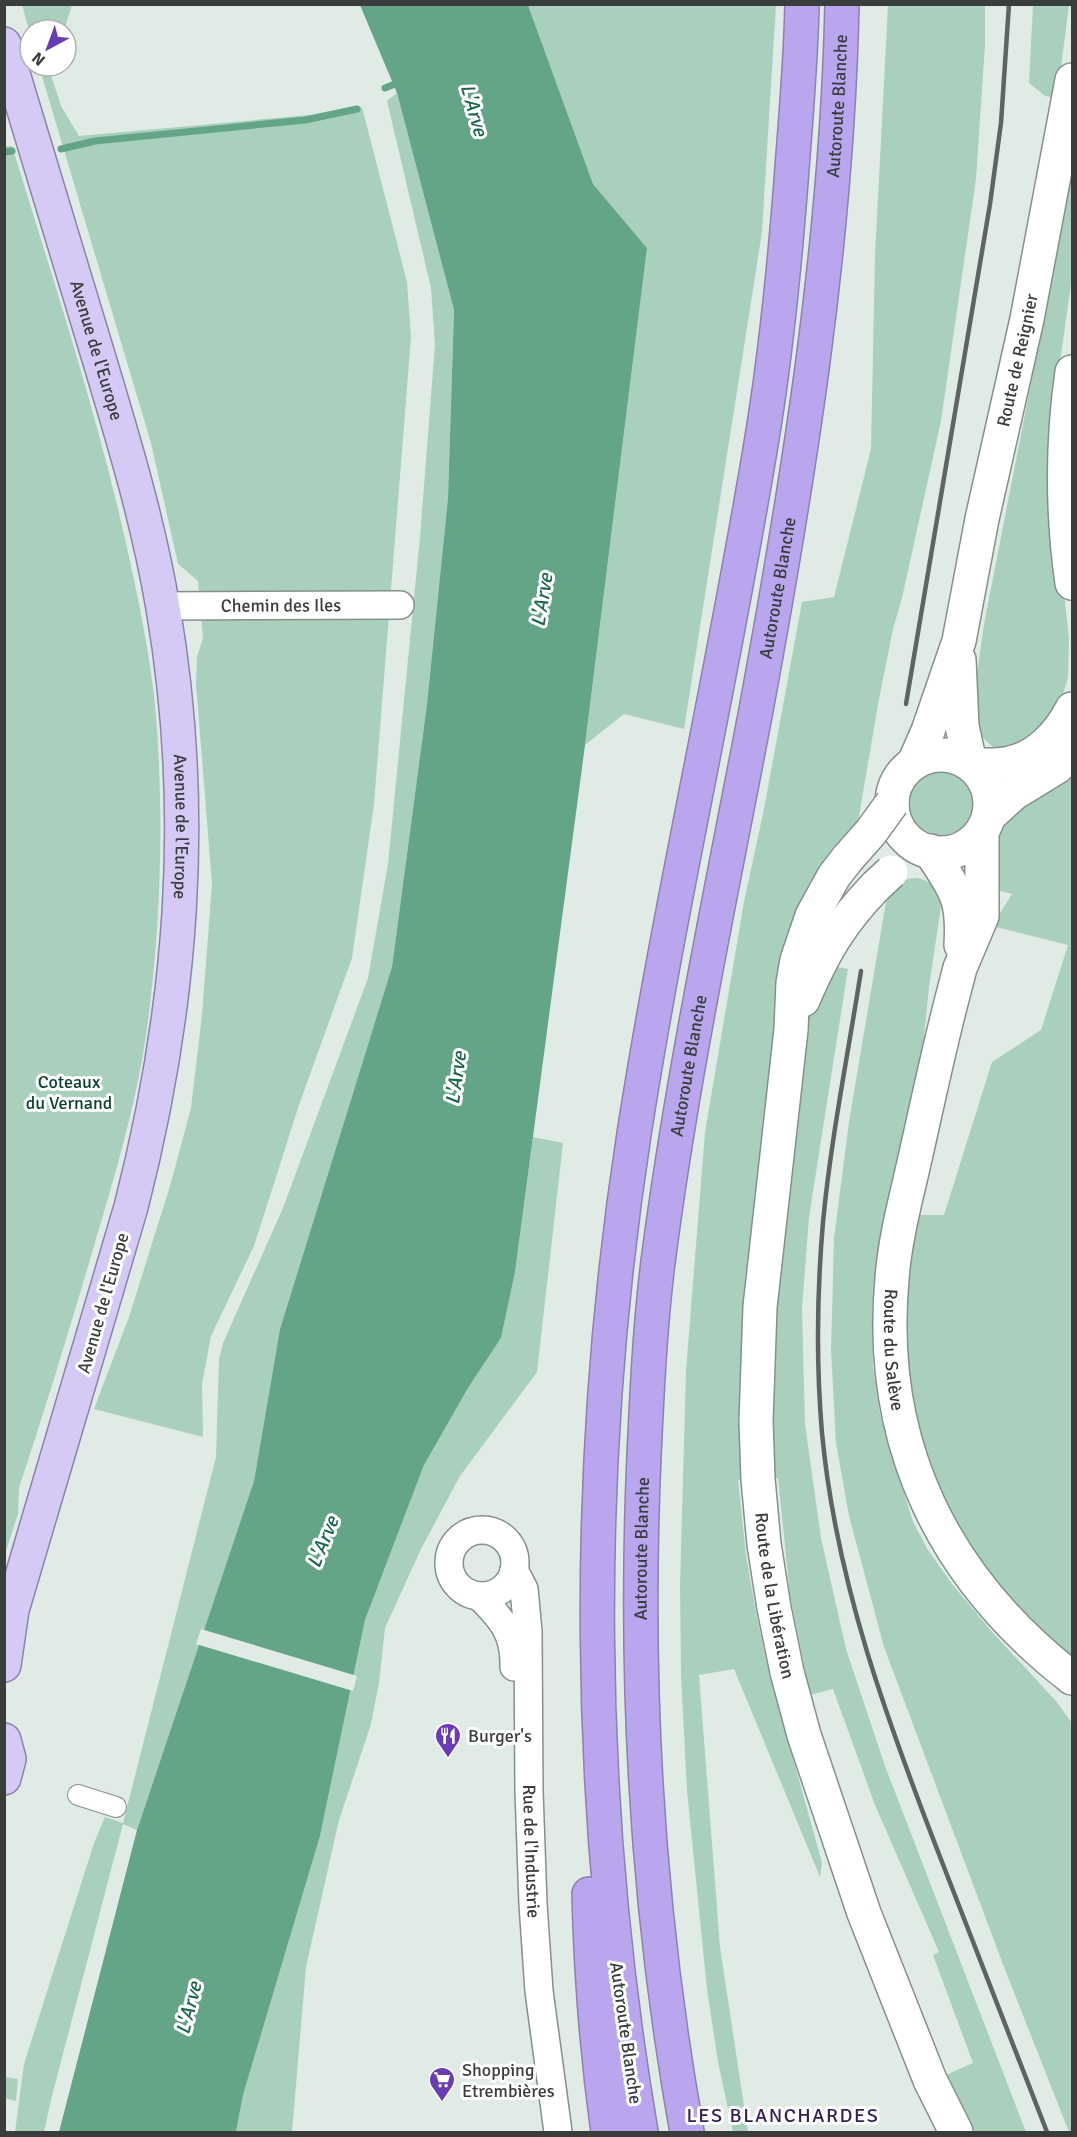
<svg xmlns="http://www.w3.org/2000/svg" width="1077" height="2137" font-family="Signika,sans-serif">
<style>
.green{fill:#a9d0bd}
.water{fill:#64a487}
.pier{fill:#e1ebe6}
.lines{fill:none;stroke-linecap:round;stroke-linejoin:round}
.stream{stroke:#64a487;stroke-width:7}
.pedestrian-casing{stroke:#86908b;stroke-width:22}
.minor-casing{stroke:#86908b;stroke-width:30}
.tertiary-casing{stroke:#86908b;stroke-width:36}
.secondary-casing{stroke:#86908b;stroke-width:36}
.primary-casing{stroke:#8c81af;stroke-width:36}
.motorway-casing{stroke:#8c81af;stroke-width:36}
.pedestrian{stroke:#fff;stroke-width:20}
.minor{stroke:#fff;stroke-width:27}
.tertiary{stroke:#fff;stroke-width:33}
.secondary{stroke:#fff;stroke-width:33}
.primary{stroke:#d5caf5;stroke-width:33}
.motorway{stroke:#b9a6ee;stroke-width:33}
.rail{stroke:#5e6461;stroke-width:4.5}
.secondary-bridge-casing{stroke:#86908b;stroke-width:36;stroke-linecap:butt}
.secondary-bridge{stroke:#fff;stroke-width:33}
.labels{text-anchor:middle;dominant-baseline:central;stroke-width:6;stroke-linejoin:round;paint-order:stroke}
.street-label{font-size:18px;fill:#393d3b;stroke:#fff}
.park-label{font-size:18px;fill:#083f2c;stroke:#fff}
.poi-label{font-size:18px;fill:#393d3b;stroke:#fff;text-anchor:start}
.water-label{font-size:20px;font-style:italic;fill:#19664a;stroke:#fff}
.neighbourhood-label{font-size:20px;letter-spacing:1.5px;fill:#331f59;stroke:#fff}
</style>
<rect width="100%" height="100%" fill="#e1ebe6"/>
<path class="green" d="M22,5v-1l50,1 -8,25h-34v3z
M528,5h248l-14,227 -78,497 -60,-15 -39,31 62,-497 -54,-64z
M888,5h97v40l-9,134 -35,242 -39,177 -9,31 -14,70 -21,123 -18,19 -31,43 -21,48 -7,25 67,12 -39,248 -7,91 3,116 16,114 25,111 39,117 141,366h-57l-23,-57 27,-12 -40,-108 6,-3 -64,-147 -42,-116 -23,6 -20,-100 -12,-117 -40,2 8,75 9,52 11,53 56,203 -2,14 -86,-208 -35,6 21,272 28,185h-15l-15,-70 -11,-73 -20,-198 -6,-116 -1,-90 6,-214 19,-239 39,-230 20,-93 38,-207 32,-5 37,-148 4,-194z
M1033,5h36l-12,93 -12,-2 -16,-13z
M39,66h9l13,40 18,30 253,-23 30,-6 45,175 4,55 -37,467 -22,154 -53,147 -45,141 -43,90 -9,48 1,53 -109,-28 35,-92 41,-131 21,-78 11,-93 10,-131 -16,-200 1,-27 6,-19 -5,-57 -20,-17 -27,-121z
M397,93l57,217 -6,188 -21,206 -35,263 -112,362 -26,152 -117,349 -14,-6 -72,276 -7,32h-29l9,-68 70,-221 11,-26 18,6 93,-366 3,-98 4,-16 60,-135 85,-230 20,-114 32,-327 15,-192 -4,-57 -44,-187z
M5,146h7c40,130 83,260 113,393 13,58 26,118 31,177 8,101 5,212 -9,312 -11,82 -37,163 -60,242 -22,73 -44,146 -68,218l-1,26 -13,40z
M1072,173v104l-21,148 13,168 5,45 -1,40 -10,32 -10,14 -31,24h-23l-14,-13 -7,-32 11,-79z
M909 803a32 32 0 1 1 64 0a32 32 0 1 1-64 0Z
M1072,773v884c-98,-75 -167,-200 -168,-325 -1,-39 7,-78 13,-117h27l48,-153 49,-32 27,-85 -76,-19 20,-32 -15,-4c-1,-12 -4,-27 -2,-38 6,-40 48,-59 77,-79z
M915,878c15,1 26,12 26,28l-12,81 -6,60 -36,167 -15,91 1,62 7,47 33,108 15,28 24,34 41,49 63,68 16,22v409h-3l-65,-165 -120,-320 -35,-131 -13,-73 -5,-93 3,-112 15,-116 38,-226 20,-17z
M533,1137l30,6 -26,229 -77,104 -39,73 -36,79 -6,55 -8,41 -32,96 -33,147 -14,165h-56l7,-37 77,-259 45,-216 59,-155 44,-77 33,-50 14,-66z
M5,2077l13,2 -2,22 -11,-3z"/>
<path class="water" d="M360,5h168l65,179 54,64 -62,497 -70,527 -14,66 -33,50 -44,77 -59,155 -45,216 -77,259 -7,37h-177l78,-302 117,-349 26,-152 112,-362 35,-263 21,-206 6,-188 -57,-217z"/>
<path class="pier" d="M201,1629l156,47 -4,15 -157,-47z"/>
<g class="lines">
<path class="stream" d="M385,88l15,-6
M61,149l34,-8 210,-21 52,-11
M4,152l8,-1"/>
<defs>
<path id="pedestrian" d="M78,1795l38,12"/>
<g id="minor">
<path id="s1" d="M163,606l237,-1"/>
<circle cx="482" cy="1563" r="33"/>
<path id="s2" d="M514,1570l10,19 4,43 1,159 4,113 6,87 19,141"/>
<path d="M479,1596c23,23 36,37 35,71"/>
</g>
<g id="tertiary">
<path id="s3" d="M982,832v84l-22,52 -7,27c-14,53 -25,106 -37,159 -9,41 -21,83 -24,125 -15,165 51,299 180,399"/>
<path d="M930,851c25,38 34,47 31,94"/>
</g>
<g id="secondary">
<path d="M1072,372c-10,70 -10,141 0,211"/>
<path d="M959,660l3,66 8,37"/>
<circle cx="941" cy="804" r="49"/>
<path id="s4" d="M914,763l14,-32 31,-90 23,-122 45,-200 45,-239"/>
<path d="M972,765c12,0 26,1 38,-2 28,-6 49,-29 62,-54"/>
<path d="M989,816l24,-22 44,-27 15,-17"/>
<path id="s5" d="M848,858l-14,18 -22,40 -15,44 -4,23 -2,47 -31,277 -4,114 2,58 6,65 10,64 13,64 17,63 60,178 66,167 26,52"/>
<path d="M803,1000c20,-47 37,-77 73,-114"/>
</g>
<g id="primary">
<path id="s6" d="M4,44c32,107 65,214 97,321 24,80 48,160 62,243 35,204 19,400 -32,599l-119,403 -8,55"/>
<path d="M4,1740l5,19 -5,19"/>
</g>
<g id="motorway">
<path d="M589,1894c2,80 8,159 19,238"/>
<path d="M641,2132c-56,-328 -58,-668 -7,-998 36,-231 89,-459 127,-690 16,-95 25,-192 32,-289 4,-50 8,-100 9,-151"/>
<path id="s7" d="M687,2132c-40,-222 -53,-450 -43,-676 3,-65 6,-130 14,-194 24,-185 63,-368 98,-552 43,-233 81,-468 86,-706"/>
</g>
</defs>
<use href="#pedestrian" class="pedestrian-casing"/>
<use href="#minor" class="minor-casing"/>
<use href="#tertiary" class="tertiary-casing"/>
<use href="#secondary" class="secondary-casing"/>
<use href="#primary" class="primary-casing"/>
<use href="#motorway" class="motorway-casing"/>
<use href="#pedestrian" class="pedestrian"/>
<use href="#minor" class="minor"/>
<use href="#tertiary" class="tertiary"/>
<use href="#secondary" class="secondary"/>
<use href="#primary" class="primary"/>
<use href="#motorway" class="motorway"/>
<path class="rail" d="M906,704l84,-500 11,-81 8,-119
M861,971c-13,83 -30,167 -38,251 -6,70 -7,141 -1,211 14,150 66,290 120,429 35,90 70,180 105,270"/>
<defs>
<path id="secondary-bridge" d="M848,858l23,-26 21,-29
M876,886l15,-14"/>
</defs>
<use href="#secondary-bridge" class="secondary-bridge-casing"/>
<use href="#secondary-bridge" class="secondary-bridge"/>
</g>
<defs>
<symbol id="restaurant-pin" viewBox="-11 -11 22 30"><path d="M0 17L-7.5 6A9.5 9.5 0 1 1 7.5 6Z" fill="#693cb4" stroke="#fff"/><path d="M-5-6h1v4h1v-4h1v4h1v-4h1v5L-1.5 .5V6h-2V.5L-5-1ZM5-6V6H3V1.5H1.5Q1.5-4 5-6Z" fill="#fff"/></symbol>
<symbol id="supermarket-pin" viewBox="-11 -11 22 30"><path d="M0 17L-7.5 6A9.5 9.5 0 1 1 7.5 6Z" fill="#693cb4" stroke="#fff"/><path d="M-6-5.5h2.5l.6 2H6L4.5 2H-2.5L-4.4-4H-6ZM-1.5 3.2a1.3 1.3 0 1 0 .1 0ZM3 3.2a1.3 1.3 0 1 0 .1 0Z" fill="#fff"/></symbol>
</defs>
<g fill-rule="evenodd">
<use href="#restaurant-pin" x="433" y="1721" width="30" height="40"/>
<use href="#supermarket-pin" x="427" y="2065" width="30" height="40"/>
</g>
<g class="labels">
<g class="street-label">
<text stroke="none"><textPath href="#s7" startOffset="2044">Autoroute Blanche</textPath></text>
<text stroke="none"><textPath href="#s6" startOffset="320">Avenue de l'Europe</textPath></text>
<text stroke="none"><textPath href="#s4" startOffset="417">Route de Reignier</textPath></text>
<text stroke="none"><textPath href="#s7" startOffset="1558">Autoroute Blanche</textPath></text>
<text stroke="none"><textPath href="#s1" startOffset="118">Chemin des Iles</textPath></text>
<text stroke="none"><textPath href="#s6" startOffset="806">Avenue de l'Europe</textPath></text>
<text stroke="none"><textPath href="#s7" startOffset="1072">Autoroute Blanche</textPath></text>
<text transform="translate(103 1303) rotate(-74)">Avenue de l'Europe</text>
<text stroke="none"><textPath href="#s3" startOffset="530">Route du Salève</textPath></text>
<text stroke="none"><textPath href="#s7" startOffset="586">Autoroute Blanche</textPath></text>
<text stroke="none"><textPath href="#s5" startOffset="754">Route de la Libération</textPath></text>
<text stroke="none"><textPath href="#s2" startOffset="284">Rue de l'Industrie</textPath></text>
<text transform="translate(626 2033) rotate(82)">Autoroute Blanche</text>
</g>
<g class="park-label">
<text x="69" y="1082">Coteaux<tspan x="69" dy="21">du Vernand</tspan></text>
</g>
<g class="poi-label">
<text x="468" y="1736">Burger's</text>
<text x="462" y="2070">Shopping<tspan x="462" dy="21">Etrembières</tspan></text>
</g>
<g class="water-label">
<text transform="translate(474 110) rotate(74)">L'Arve</text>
<text transform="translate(542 600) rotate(-81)">L'Arve</text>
<text transform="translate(456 1078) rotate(-82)">L'Arve</text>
<text transform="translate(323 1542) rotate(-68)">L'Arve</text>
<text transform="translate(189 2008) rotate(-76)">L'Arve</text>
</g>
<g class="neighbourhood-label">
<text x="783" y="2115">LES BLANCHARDES</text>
</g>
</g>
<rect width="1077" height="2137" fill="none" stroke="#393d3b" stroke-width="12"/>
<g transform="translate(48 48) rotate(221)"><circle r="28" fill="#ffffff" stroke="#b0b1b1" stroke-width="1.5"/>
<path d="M0-4.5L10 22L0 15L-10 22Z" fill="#693cb4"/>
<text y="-9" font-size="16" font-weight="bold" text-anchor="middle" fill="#393d3b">N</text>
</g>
</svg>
